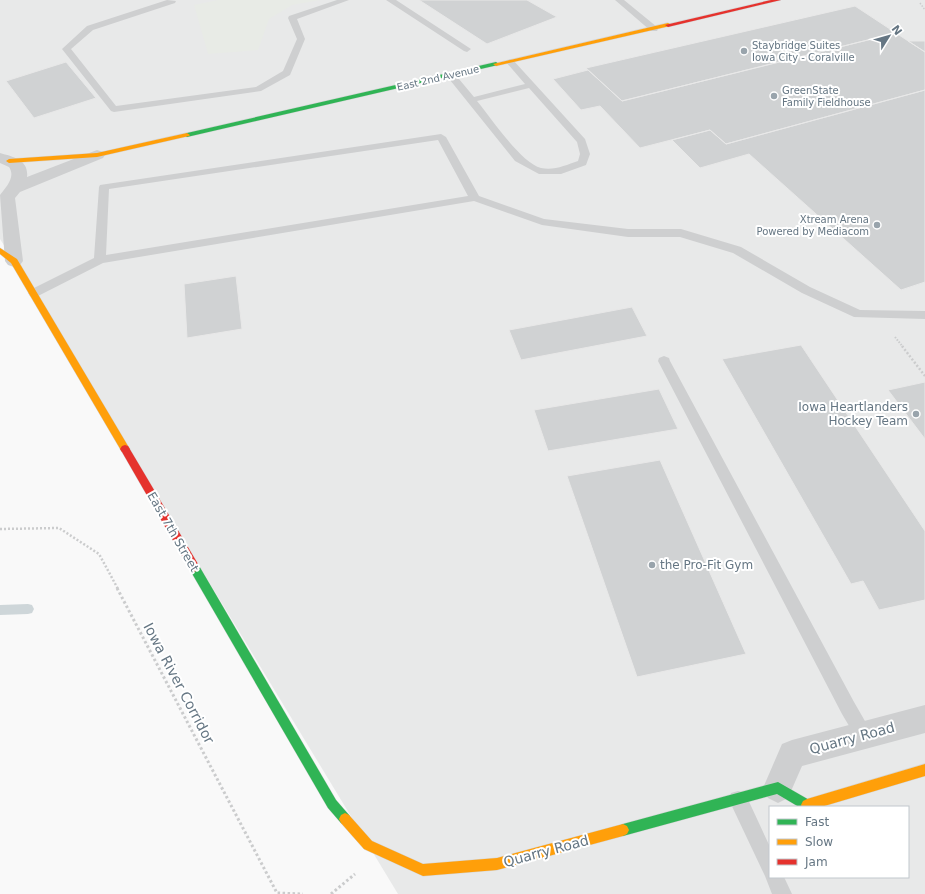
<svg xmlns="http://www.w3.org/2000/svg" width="925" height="894" font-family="'DejaVu Sans',sans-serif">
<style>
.built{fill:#e8e9e9;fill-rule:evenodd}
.green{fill:#e8ebe6}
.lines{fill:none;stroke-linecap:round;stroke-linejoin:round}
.stream{fill:#ced6d9;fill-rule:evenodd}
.building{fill:#d0d2d3;stroke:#e8e8e8}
.fast-casing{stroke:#d5d6d7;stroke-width:1}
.slow-casing{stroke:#d5d6d7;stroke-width:1}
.jam-casing{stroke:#d5d6d7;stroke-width:1}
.path-far3{stroke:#cbcccd;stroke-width:1.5;stroke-dasharray:1.5 1.5;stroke-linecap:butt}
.path-far2{stroke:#cbcccd;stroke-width:2;stroke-dasharray:1.5 1.5;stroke-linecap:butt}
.path-far1{stroke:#cbcccd;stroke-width:2.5;stroke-dasharray:2 2;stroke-linecap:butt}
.path{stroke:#cbcccd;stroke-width:3;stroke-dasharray:2.5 2.5;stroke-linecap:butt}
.lane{fill:#cecfd0;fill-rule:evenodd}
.street{fill:#cecfd0;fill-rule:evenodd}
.fast{fill:#30b455;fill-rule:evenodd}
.slow{fill:#ff9f0a;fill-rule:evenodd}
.jam{fill:#e5322d;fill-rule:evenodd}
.poi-dot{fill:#99a4ac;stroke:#fff;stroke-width:1.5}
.labels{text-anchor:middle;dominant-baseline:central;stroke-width:4;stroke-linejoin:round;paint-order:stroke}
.far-poi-label{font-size:10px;fill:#657683;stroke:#fff;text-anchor:start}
.far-street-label{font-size:10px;fill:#657683;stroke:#fff}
.poi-label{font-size:12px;fill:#657683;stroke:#fff;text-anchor:end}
.street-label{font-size:12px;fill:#657683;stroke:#fff}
.near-street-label{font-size:14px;fill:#657683;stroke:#fff}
</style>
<rect width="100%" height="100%" fill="#f9f9f9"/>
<path class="built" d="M0,0h925v894h-527l-364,-601 -34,-54zM770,807h138v70h-138z"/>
<path class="green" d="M218,0h102l-28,5 -23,14 -11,31 -50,4 -14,-49z"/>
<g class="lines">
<path class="stream" d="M28,604l4,1 2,4 -2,4 -4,1 -28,1v-10z"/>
</g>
<path class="building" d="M419,0h108l30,17 -70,27z
M855,6l41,27 -274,68 -36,-33z
M896,33l29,19v38l-199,54 -16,-14 -70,18 -40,-42 -19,4 -28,-31 35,-9 34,31z
M908,41h17v11z
M66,62l30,36 -62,20 -28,-37z
M925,90v192l-24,8 -152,-136 -49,14 -28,-28 38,-10 16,14z
M236,276l6,53 -55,9 -3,-54z
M632,307l15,29 -126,24 -12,-30z
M801,345l124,186v69l-46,10 -16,-29 -12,3 -129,-225z
M925,382v57l-37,-49z
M659,389l19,40 -130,22 -14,-41z
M660,460l86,194 -109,23 -70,-201z"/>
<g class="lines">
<defs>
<path id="fast" d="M496,62l3,2 -1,1 -311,72 -3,-2 3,-2z
M194,562l4,2 138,236 13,15 2,4 -2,4 -4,2 -4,-2 -13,-15 -138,-238 -1,-3 1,-3z
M778,782l33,19 1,6h-13l-22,-13 -154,42 -4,-2 -2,-4 2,-4 4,-2z"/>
<path id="slow" d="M668,23l2,1v2l-174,40 -3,-2z
M187,133l3,2 -1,1 -92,21 -88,6 -3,-2 3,-2 88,-6z
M0,248l17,11 111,187 2,3 -2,3h-6l-111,-189 -11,-9z
M925,764v12l-104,31h-19l-1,-2 2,-4 4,-2z
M345,813l4,2 23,26 51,23 74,-6 126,-34 4,2 2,4 -2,4 -4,2 -126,34 -74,6 -59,-27 -23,-26 -2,-4 2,-4z"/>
<path id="jam" d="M771,0h10l-113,27 -3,-2z
M125,445l3,1 70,118 1,3 -1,3 -4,2 -4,-2 -68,-118 -2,-3 2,-3z"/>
</defs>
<use href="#fast" class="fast-casing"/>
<use href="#slow" class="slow-casing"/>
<use href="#jam" class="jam-casing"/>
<path class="path-far3" d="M920,3l5,7"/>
<path class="path-far2" d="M895,337l8,10"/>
<path class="path-far1" d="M902,346l23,30
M0,529l59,-1 40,26 19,35"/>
<path class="path" d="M117,588l160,305 26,1
M331,894l24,-20"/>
<path class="lane" d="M167,0l9,1 -1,2 -82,27 -22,19 45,57 140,-19 27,-16 14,-32 -9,-21 1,-2 48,-16h12l-52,19 8,20 -15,36 -29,16 -147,21 -3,-1 -49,-62 25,-23z
M386,0h10l75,49 -4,3 -3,-1z
M615,0h9l33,27 1,2 -1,2h-6z
M510,59l3,1 72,79 5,15 -4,11 -25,9h-22l-24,-13 -69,-86 5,-3 3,1 20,24 51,-13 -19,-22zM529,88l48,54 3,12 -2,7c-12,4 -24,10 -37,7 -20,-5 -50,-50 -64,-67z
M441,134l5,3 33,59 65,23 84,10h53l60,18 69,40 50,23 65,1v8l-71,-2 -52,-24 -69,-40 -53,-16h-52l-86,-12 -68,-24 -371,62 -65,33 -4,1 -4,-1 -2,-3 2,-3 64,-32 5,-71 1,-2zM438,140l30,56 -362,59 3,-66z
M664,356l5,2 1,3 184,341 19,33 -3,6 -6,3 -6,-3 -16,-27 -184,-353 1,-3z
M738,791l7,2 25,54v30h14l8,17h-20l-7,-18 -36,-76 2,-7z"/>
<path class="street" d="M97,150l6,2 2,3 -2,3 -83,34 -5,6 8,63 -3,4 -6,2 -6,-2 -3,-4 -5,-66c6,-8 16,-18 9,-28l-9,-4v-10c14,4 29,7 27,24z
M925,705v28l-123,33 -14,32 -10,5 -10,-5 -5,-10 19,-44 10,-4z"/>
<use href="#fast" class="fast"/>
<use href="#slow" class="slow"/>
<use href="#jam" class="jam"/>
</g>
<g class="poi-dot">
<circle cx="744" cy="51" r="4"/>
<circle cx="774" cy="96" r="4"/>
<circle cx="877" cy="225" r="4"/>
<circle cx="916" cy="414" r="4"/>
<circle cx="652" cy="565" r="4"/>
</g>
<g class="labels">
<g class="far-poi-label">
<text x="752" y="45">Staybridge Suites<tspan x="752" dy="12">Iowa City - Coralville</tspan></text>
<text x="782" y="90">GreenState<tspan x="782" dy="12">Family Fieldhouse</tspan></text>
<text x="869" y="219" text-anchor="end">Xtream Arena<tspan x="869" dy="12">Powered by Mediacom</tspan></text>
</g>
<g class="far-street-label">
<text transform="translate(438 78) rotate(-13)">East 2nd Avenue</text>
</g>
<g class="poi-label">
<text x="908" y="407">Iowa Heartlanders<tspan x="908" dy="14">Hockey Team</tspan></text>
<text x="660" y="565" text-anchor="start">the Pro-Fit Gym</text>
</g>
<g class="street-label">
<text transform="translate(173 532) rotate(60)">East 7th Street</text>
</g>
<g class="near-street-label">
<text transform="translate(179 683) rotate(62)">Iowa River Corridor</text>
<text transform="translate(852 738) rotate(-15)">Quarry Road</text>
<text transform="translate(546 851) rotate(-15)">Quarry Road</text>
</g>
</g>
<rect x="769" y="806" width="140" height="72" fill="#ffffff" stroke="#c1c8cd"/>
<rect x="777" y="819" width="20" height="6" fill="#30b455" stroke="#c1c8cd"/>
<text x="805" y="826" font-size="12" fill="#657683">Fast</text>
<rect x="777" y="839" width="20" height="6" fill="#ff9f0a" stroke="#c1c8cd"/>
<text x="805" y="846" font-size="12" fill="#657683">Slow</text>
<rect x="777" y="859" width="20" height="6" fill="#e5322d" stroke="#c1c8cd"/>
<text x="805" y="866" font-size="12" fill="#657683">Jam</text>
<g transform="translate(889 36) rotate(53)" stroke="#ffffff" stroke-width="3" paint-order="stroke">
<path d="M0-3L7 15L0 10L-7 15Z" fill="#657683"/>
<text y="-6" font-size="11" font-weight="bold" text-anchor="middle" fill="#657683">N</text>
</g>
</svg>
